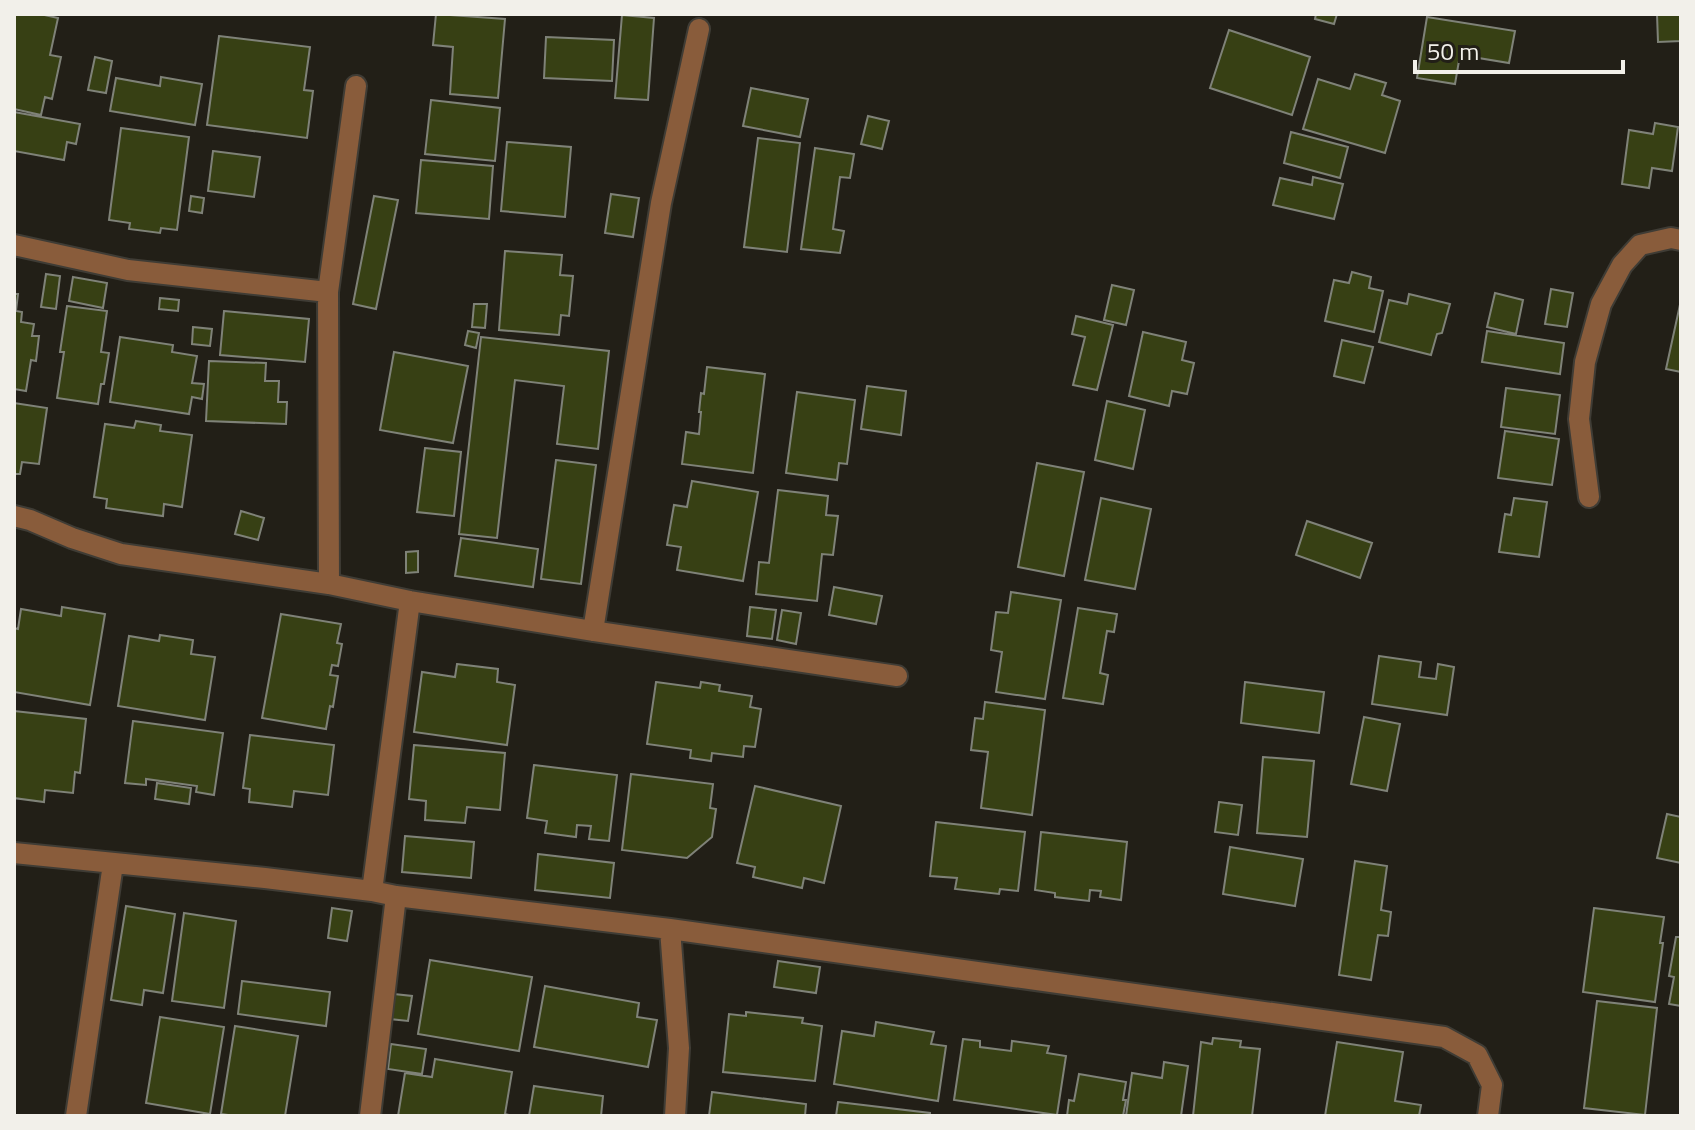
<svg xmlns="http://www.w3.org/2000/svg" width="1695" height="1130" font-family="'Titillium Web',sans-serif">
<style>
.building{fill:#374014;stroke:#7f8278;stroke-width:2}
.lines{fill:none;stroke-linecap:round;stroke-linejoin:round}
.minor-casing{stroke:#3f3c35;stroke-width:24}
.minor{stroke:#895c3b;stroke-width:20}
</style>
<rect width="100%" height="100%" fill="#221f17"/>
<path class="building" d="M14,14h26l18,4 -8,37 11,2 -9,42 -7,-2 -4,18 -27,-6z
M436,14l69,5 -7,79 -48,-4 3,-47 -20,-2z
M1316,14h21l-3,10 -19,-5z
M1657,14h24v27l-23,1z
M622,15l32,3 -6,82 -33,-2z
M1427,17l88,14 -6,32 -49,-8 -5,29 -38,-6z
M1229,30l81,27 -18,58 -82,-27z
M219,36l91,11 -6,43 9,1 -6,47 -100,-13z
M546,37l68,3 -2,41 -68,-3z
M95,57l17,4 -6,32 -18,-3z
M1355,74l31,9 -4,12 18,6 -15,52 -82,-24 15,-50 32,10z
M161,77l41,7 -7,41 -85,-14 6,-33 44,8z
M751,88l57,11 -8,38 -57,-11z
M431,100l69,8 -5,53 -70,-7z
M14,112l66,12 -4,20 -9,-2 -3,18 -50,-9z
M868,116l21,5 -7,28 -21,-5z
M1655,123l23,4 -6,44 -20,-3 -3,20 -27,-4 7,-54 24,4z
M121,128l68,9 -12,93 -16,-2 -1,5 -31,-4 1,-6 -21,-3z
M1291,132l57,15 -8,31 -56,-15z
M758,138l42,5 -13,109 -43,-5z
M507,142l64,5 -6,70 -64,-6z
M815,148l39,6 -4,24 -10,-1 -7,52 11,2 -4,22 -39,-4z
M213,151l47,6 -6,40 -46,-6z
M421,160l72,6 -4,53 -73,-6z
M1313,177l30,7 -9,35 -61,-14 7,-27 32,7z
M611,194l28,4 -6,39 -28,-4z
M191,196l13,2 -2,15 -13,-2z
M374,196l24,4 -22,109 -23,-5z
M505,251l57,4 -2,20 13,1 -4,40 -8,-1 -2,20 -60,-5z
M1352,272l19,5 -2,11 14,3 -9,41 -49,-11 9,-41 15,3z
M46,274l14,2 -4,33 -15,-2z
M73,277l34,6 -4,25 -34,-7z
M1112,285l22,5 -8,35 -22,-5z
M1551,289l22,4 -6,34 -22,-3z
M1495,293l28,7 -7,34 -29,-7z
M14,294h4l-2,17 6,1 -1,10 13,2 -2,12h7l-3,25 -5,-1 -5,31 -12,-2z
M1409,294l41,10 -8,29 -5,1 -6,21 -52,-13 10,-42 18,4z
M160,298l19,2 -1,11 -19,-2z
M1681,300v72l-15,-3z
M474,304h13l-2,24 -13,-1z
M67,306l40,5 -6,41 8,1 -5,31h-3l-3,20 -41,-6 7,-46h-4z
M224,311l85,8 -4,43 -85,-7z
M1076,316l37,9 -16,65 -24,-5 12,-48 -13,-3z
M193,327l19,2 -2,17 -18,-2z
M468,331l11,2 -3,15 -11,-3z
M1487,331l77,12 -4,31 -78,-12z
M1143,332l43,10 -4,18 12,3 -7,31 -15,-3 -3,15 -40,-10z
M120,337l53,8 -1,7 25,4 -5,27 12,1 -2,15 -10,-2 -3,17 -79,-12z
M481,337l128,14 -11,98 -41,-5 7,-58 -49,-6 -18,158 -38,-4z
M1342,340l31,7 -9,36 -30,-7z
M394,352l74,14 -15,77 -73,-13z
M209,361l57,2 -1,18h14l-1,21h9l-1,22 -80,-3z
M707,367l58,7 -12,99 -71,-9 4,-32 13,2 2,-22h-2l2,-19 3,1z
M867,386l39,5 -5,44 -40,-6z
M1506,388l54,7 -5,39 -54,-7z
M797,392l58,8 -8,64 -8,-1 -2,17 -51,-7z
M1107,401l38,9 -12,59 -38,-9z
M14,403l33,5 -8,56 -17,-2 -2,12h-6z
M136,421l25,4 -1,6 32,4 -10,72 -18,-3 -1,12 -57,-8 1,-9 -13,-2 11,-73 29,4z
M1505,431l54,8 -7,46 -54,-7z
M425,448l36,4 -7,64 -37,-4z
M556,460l40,5 -15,119 -40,-5z
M1037,463l47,9 -20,104 -46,-9z
M692,481l66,11 -15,89 -66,-11 4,-23 -14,-2 7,-40 13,2z
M778,490l50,6 -2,19 12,1 -5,39 -11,-1 -5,47 -61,-7 3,-32 10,1z
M1101,498l50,11 -16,80 -50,-9z
M1514,498l33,4 -8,55 -40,-5 6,-38 6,1z
M241,511l23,7 -6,22 -23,-6z
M1307,521l65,22 -12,35 -64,-23z
M461,538l77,11 -5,38 -78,-11z
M418,551v21l-12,1v-21z
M834,587l48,9 -6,28 -47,-9z
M1011,592l50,8 -16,99 -49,-7 6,-40 -11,-2 5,-38 12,1z
M62,607l43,7 -15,91 -76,-13v-64l4,1 3,-20 40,7z
M750,607l26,3 -4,29 -25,-3z
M1078,608l39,6 -3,18 -7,-1 -7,42 8,2 -5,29 -40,-6z
M782,610l19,3 -5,31 -19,-4z
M281,614l60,10 -4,19 5,1 -4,22 -6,-1 -2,10 8,1 -5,31 -3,-1 -4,23 -64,-11z
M160,635l33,5 -2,14 24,3 -10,63 -87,-14 11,-70 30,5z
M1379,656l42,6 -2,15 17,2 2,-15 16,3 -7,48 -75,-11z
M457,664l41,5 -1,13 18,3 -8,60 -93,-13 8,-60 33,5z
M656,682l44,6 1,-6 19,3 -1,6 33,5 -2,11 11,2 -6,38 -11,-1 -1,11 -31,-4 -1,8 -21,-3 1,-8 -44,-6z
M1245,682l79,10 -5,41 -78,-10z
M985,702l60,8 -13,105 -51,-7 7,-56 -17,-2 4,-32 8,1z
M14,711l72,8 -6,54 -5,-1 -2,21 -28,-3 -1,12 -30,-4z
M1364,717l36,7 -13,67 -36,-7z
M133,721l90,12 -9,62 -18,-3 1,-6 -51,-7v6l-21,-2z
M250,735l84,10 -6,50 -34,-4 -2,16 -43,-5 1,-13 -7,-1z
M414,745l91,8 -5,57 -33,-3 -2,16 -40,-3 1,-19 -17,-2z
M1263,757l51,4 -7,76 -50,-4z
M534,765l83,10 -8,66 -20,-2 2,-13 -14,-1 -1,12 -31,-4 2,-12 -20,-3z
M631,774l82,10 -3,24 6,1 -4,28 -25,21 -65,-8z
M157,783l34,5 -2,16 -34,-5z
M755,786l86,20 -17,77 -20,-5 -2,10 -49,-11 2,-10 -18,-4z
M1219,802l23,3 -4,30 -23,-3z
M1667,814l14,3v46l-24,-5z
M936,822l89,10 -7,59 -18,-2 -1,5 -44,-5 2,-11 -27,-2z
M1041,832l86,10 -6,58 -21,-3 1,-6 -11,-1 -1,11 -34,-4v-4l-20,-3z
M405,836l69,6 -3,36 -69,-6z
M1230,847l73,12 -8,47 -72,-12z
M538,854l76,9 -4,35 -75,-8z
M1355,861l32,5 -6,44 10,2 -3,24 -10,-1 -7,45 -32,-5z
M126,906l49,8 -12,79 -19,-3 -2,15 -31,-5z
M332,908l20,3 -5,30 -19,-3z
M1594,908l70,9 -4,26h3l-8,59 -72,-10z
M184,913l52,8 -12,87 -52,-7z
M1676,937h5v69l-12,-2 5,-27 -5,-1z
M430,960l102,17 -13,74 -101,-17z
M778,961l42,6 -4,26 -42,-6z
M242,981l88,11 -4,34 -88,-12z
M545,986l94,17 -2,14 20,3 -9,47 -114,-20z
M394,994l18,2 -4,25 -18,-2z
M1597,1001l60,7 -12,107 -61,-7z
M746,1012l57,6 -1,5 20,3 -7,55 -92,-9 6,-58 17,2z
M160,1017l64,10 -14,87 -64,-11z
M876,1022l58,10 -3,12 15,2 -8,55 -104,-17 8,-53 32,5z
M235,1026l63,10 -13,80h-50l-14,-2z
M1213,1038l28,3 -1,6 20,2 -8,67h-59l8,-74 11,2z
M963,1039l17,2v6l31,4 1,-10 37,5 -2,7 19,3 -9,59 -103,-15z
M1337,1042l66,10 -8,49 26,4 -2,11h-94z
M391,1044l35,5 -4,25 -34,-5z
M435,1059l77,13 -7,42 8,2h-115l7,-43 27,4z
M1164,1062l24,4 -7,50h-55l6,-43 30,5z
M1079,1074l47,8 -3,18h3l-3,16h-56l2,-16 5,1z
M534,1086l69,10 -2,20h-72z
M712,1092l94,12 -1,12h-96z
M838,1102l92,11v3h-94z"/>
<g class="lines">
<defs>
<path id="minor" d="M14,245l114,25 200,22
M1589,497l-10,-78 6,-57 16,-58 21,-39 18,-20 31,-7 10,2
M14,516l16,4 42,18 49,16 208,30 81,17 183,30 304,45
M329,584l-1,-292 28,-206
M593,631l68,-428 38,-174
M14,853l251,25 107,13 24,5 274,33 774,108 33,18 15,30 -4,31
M372,891l38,-290
M670,929l9,119 -4,68
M76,1116l37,-252
M370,1116l26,-220"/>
</defs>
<use href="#minor" class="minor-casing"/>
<use href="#minor" class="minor"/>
</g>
<rect width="1695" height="1130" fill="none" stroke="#f2f0ea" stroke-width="32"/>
<path d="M1415 60v12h208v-12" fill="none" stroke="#f2f0ea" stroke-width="4"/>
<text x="1427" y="60" font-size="24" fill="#f2f0ea" stroke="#221f17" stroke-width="6" paint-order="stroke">50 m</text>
</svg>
